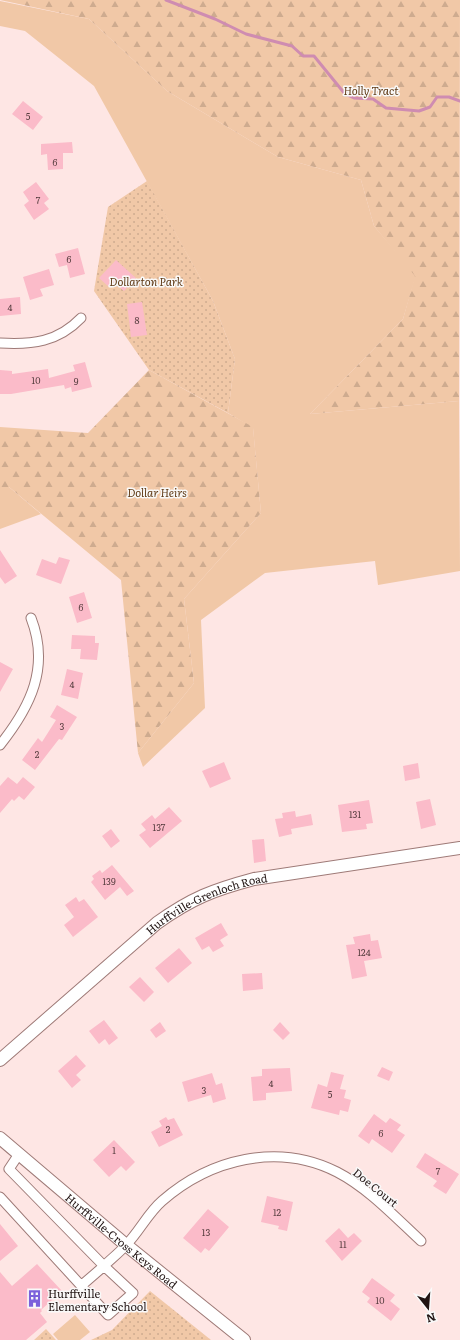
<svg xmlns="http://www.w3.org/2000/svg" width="460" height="1340" font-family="Literata,serif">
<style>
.grass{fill:#f1c8a7}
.forest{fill:url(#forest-firs)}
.park{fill:url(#park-dots)}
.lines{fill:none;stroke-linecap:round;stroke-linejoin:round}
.stream{stroke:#cf8cb1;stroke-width:3}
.building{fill:#fbbbc9}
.minor-casing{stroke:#9e7a77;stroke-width:11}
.secondary-casing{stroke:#9e7a77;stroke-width:14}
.minor{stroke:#fff;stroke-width:9}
.secondary{stroke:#fff;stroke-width:12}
.labels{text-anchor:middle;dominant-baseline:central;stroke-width:3;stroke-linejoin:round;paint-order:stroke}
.number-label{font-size:9px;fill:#583e40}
.park-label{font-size:11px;font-style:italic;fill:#603a15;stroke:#f9f9f9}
.street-label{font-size:11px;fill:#211413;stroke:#f9f9f9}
.poi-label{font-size:11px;fill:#211413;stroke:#f9f9f9;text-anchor:start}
</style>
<defs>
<pattern id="forest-firs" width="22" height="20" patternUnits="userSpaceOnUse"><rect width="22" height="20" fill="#f1c8a7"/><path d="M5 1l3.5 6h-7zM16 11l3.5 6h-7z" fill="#ceab8f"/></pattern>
<pattern id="park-dots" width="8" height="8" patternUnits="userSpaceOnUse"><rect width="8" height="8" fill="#f1c8a7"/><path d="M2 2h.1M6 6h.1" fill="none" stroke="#ceab8f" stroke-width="1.8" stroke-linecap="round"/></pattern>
</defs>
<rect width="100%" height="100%" fill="#fee6e4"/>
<path class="grass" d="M0,1l89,18 78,72 111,66 83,23 13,46 42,49 -13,44 -93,95 149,-13 1,170 -82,14 -3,-24 -110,12 -64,47 4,88 -62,59 -5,-14 56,-70 -10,-84 77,-86 -8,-85 -25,-15 7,-54 -22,-58 -119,-215 -69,-55 -25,-5z
M0,487h9l32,27 -41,15z
M75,1315l15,17 -10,8h-22l-5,-6z"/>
<path class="forest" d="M0,0h460l-1,401 -149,13 93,-95 12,-43 -41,-50 -13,-46 -83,-23 -111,-66 -78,-72z
M149,370l104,57 8,86 -77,86 10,84 -56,70 -17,-173 -112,-93h-9v-60l88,6z"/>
<path class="park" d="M147,181l66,120 22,58 -7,54 -79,-43 -55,-79 14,-84z
M150,1291l61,49h-120l21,-10z
M46,1329l10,11h-22z"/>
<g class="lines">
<path class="stream" d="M166,0l49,19 31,15 46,12 11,10h11l31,38 9,4 19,1 13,9 33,3 11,-4 7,-10h12l11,4"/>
</g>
<path class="building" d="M23,101l20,16 -10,13 -21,-16z
M72,142l1,11h-10v16l-15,1 -1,-16 -6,1v-11z
M36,182l13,17 -5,4 5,6 -15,11 -10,-15 5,-4 -6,-9z
M78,248l7,26 -15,4 -3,-13 -8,2 -4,-13z
M116,260l20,18 -12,13 -11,-9 -4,5 -10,-9z
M49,269l5,16 -14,4 3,7 -13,4 -7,-23z
M20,297l1,17 -21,2v-17z
M142,302l5,33 -16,2 -4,-33z
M85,362l7,25 -20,5 -1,-5 -6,2 -1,-4 -53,9h-11v-24l12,1v3l36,-5 1,9 26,-7 -2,-6z
M0,550l17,26 -12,8 -5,-7z
M59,557l11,3 -9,24 -25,-9 6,-16 14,5z
M84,592l8,26 -15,5 -8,-26z
M72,635l23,1v7h4l-2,17 -17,-1 1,-10h-10z
M0,662l13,7 -13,23z
M67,669l16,4 -5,26 -17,-4z
M57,705l20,12 -15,23 -3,-1 -24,31 -13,-10 16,-22 4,4 14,-22 -6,-3z
M224,762l7,17 -21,9 -8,-17z
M418,763l2,15 -15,3 -2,-15z
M8,777l9,7 6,-7 12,10 -11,13 -5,-4 -5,5 -2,-2 -12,14v-27z
M430,799l6,26 -15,4 -5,-27z
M369,800l4,23 -7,1 1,5 -25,3 -4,-27z
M169,807l13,14 -32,27 -11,-13 7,-5 -5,-6 11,-9 3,4z
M295,811l1,6 15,-3 2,11 -22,4 1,5 -13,3 -4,-18 8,-1 -1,-5z
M111,829l9,12 -9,7 -9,-12z
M264,839l2,22 -12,2 -2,-23z
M112,865l22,26 -7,5 -7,-9 -15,13 -14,-18 3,-3 -2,-3 8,-6 2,3z
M76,897l3,5 5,-3 14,18 -25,20 -9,-12 10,-8 -9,-12z
M221,923l7,12 -8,5 4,6 -11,6 -4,-6 -7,4 -7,-12z
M370,934l1,7 7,-1 4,18 -18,3 3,15 -15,3 -6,-34 9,-1 -2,-7z
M179,948l13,15 -24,20 -13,-15z
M262,973l1,16 -20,2 -1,-17z
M140,977l14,15 -10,10 -15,-15z
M104,1020l14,18 -9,7 -4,-6 -6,5 -10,-13z
M160,1022l6,9 -10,7 -6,-8z
M280,1022l10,11 -7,7 -10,-10z
M76,1055l10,11 -10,9 5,5 -9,8 -14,-17z
M382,1067l11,5 -4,9 -12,-5z
M290,1068l2,23 -26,2v7l-13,1 -2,-24 11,-1v-7z
M331,1072l13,3 -4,14 6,1 -2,8 7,2 -3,12 -8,-2 -1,5 -28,-7 7,-24 9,3z
M212,1073l4,12 6,-2 4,16 -13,4 -2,-8 -23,7 -6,-20z
M374,1114l12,9 4,-5 11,7 -4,5 8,5 -13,18 -20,-14 -3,5 -11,-8z
M166,1117l2,3 6,-2 9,17 -24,12 -8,-15 11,-6 -3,-5z
M114,1140l21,22 -9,9 -5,-5 -12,11 -16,-17z
M425,1153l34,21 -13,20 -13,-8 4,-5 -21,-14z
M267,1196l26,6 -6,29 -9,-2 1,-3 -18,-4z
M208,1209l21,18 -20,24 -4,-3 -4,5 -18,-15z
M0,1224l18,22 -18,15z
M339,1228l9,10 6,-5 8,8 -20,20 -17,-20z
M37,1264l25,27 -21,19 1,1 -2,2 7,9 -21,18h-26v-68l12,14z
M372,1278l23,17 -5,6 10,8 -9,12 -24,-19 3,-4 -8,-6z"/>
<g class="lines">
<defs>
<path id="minor" d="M0,343c32,2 58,-1 81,-25
M0,745c31,-39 50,-78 31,-127
M19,1154l-10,15 95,97 -22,19
M0,1197l108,118 25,-22 -29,-27c7,-7 15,-13 22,-21 13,-13 22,-32 36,-44 48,-42 116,-59 175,-29 31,16 58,45 84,69"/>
<g id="secondary">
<path id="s1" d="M0,1060l157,-137c35,-25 56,-33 97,-44l206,-31"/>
<path id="s2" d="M0,1138l126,107 118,95"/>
</g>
</defs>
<use href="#minor" class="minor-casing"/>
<use href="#secondary" class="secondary-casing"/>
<use href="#minor" class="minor"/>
<use href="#secondary" class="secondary"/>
</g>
<defs>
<symbol id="building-bare" viewBox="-9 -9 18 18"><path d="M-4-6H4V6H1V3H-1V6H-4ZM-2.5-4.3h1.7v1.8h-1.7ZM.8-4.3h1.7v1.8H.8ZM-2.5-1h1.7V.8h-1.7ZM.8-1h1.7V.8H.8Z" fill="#7b60db" stroke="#f9f9f9" stroke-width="2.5" paint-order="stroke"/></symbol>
</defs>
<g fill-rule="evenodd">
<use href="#building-bare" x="22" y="1286" width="25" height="25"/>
</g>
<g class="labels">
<g class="number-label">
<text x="28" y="116">5</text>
<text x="55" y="162">6</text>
<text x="38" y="200">7</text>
<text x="69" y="259">6</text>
<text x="10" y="307">4</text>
<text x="137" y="320">8</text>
<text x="36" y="380">10</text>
<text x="76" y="381">9</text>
<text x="81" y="607">6</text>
<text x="72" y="684">4</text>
<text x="62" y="726">3</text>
<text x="37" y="754">2</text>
<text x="355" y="814">131</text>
<text x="159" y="827">137</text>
<text x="109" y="881">139</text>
<text x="364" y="952">124</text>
<text x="271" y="1083">4</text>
<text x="204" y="1090">3</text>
<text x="330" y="1094">5</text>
<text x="168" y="1129">2</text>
<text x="381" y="1133">6</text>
<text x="114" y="1150">1</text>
<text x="438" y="1171">7</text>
<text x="277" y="1212">12</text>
<text x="206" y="1232">13</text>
<text x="343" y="1244">11</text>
<text x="380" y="1300">10</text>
</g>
<g class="park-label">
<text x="371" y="90">Holly Tract</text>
<text x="146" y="281">Dollarton Park</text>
<text x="157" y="492">Dollar Heirs</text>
</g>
<g class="street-label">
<text stroke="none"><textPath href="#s1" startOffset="262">Hurffville-Grenloch Road</textPath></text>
<text transform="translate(376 1187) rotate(39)">Doe Court</text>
<text stroke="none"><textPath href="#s2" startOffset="159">Hurffville-Cross Keys Road</textPath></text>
</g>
<g class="poi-label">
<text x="48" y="1293">Hurffville<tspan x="48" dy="13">Elementary School</tspan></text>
</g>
</g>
<g transform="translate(428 1308) rotate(163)" stroke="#f9f9f9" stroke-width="3" paint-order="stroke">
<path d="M0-3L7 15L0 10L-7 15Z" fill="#211413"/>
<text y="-6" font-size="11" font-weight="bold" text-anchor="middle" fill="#211413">N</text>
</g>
</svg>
